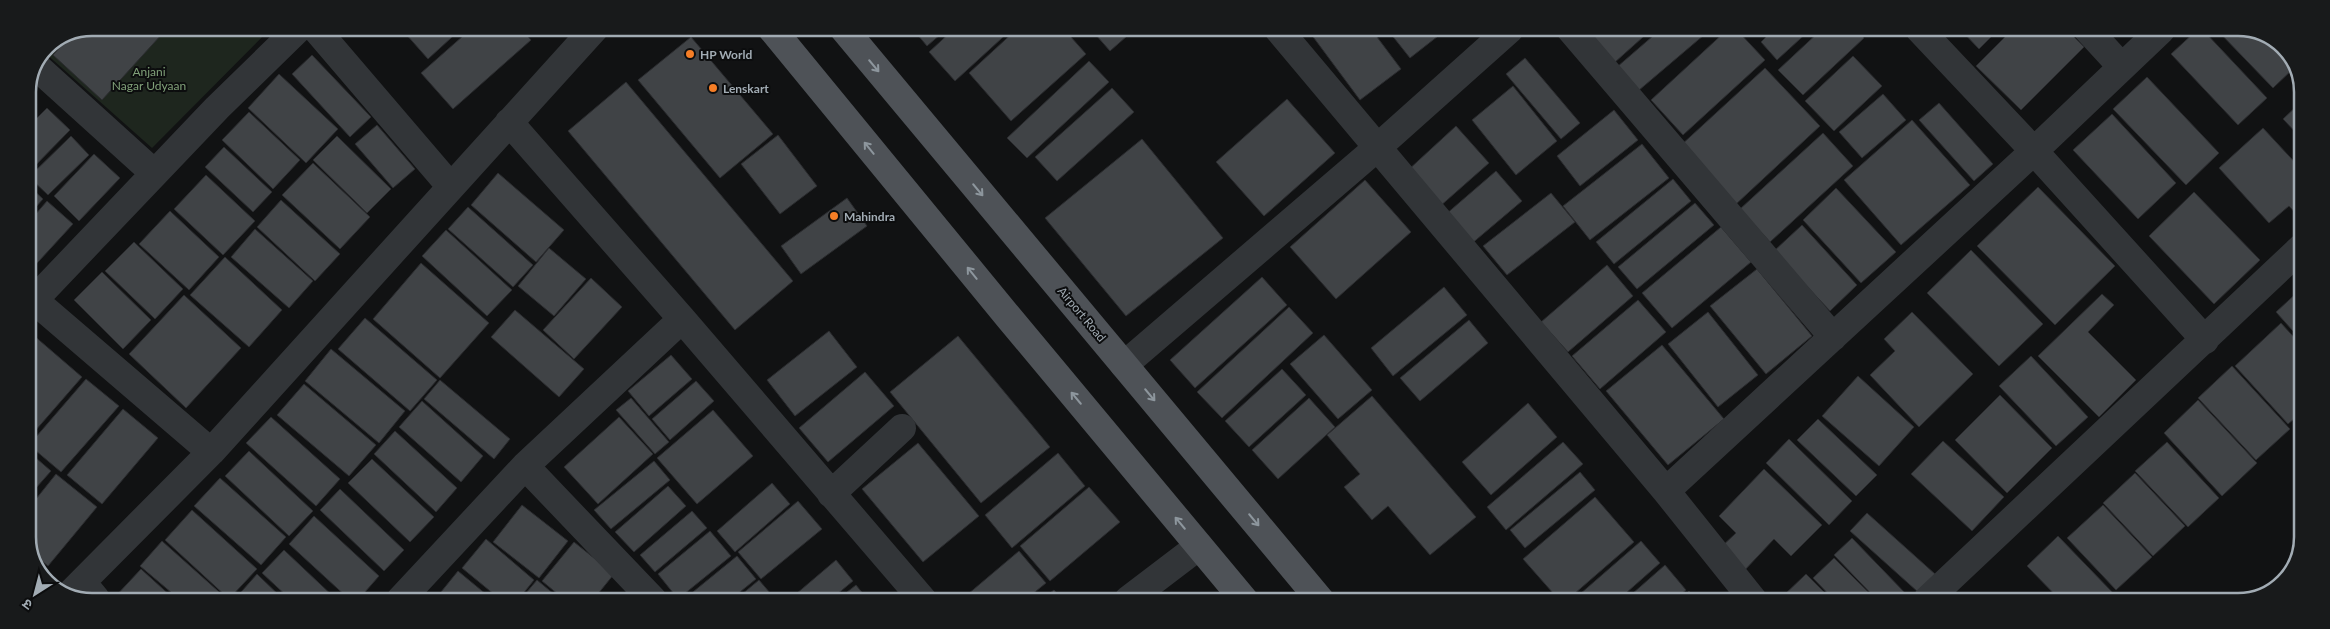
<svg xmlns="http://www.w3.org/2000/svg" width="2330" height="629" font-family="Lato,'Noto Sans Devanagari',sans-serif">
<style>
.green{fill:#1e261e}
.building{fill:#404346;stroke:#2b2c2f}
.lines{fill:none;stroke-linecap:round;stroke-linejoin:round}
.minor{stroke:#323538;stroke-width:28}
.primary{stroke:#4e5257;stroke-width:28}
.oneway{stroke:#8d969d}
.poi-dot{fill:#f67e26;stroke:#0c0d0e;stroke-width:2}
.labels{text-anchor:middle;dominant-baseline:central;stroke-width:4;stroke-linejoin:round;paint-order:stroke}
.poi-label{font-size:12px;font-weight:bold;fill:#a2acb4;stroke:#0c0d0e;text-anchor:start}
.park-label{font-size:12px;fill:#80a079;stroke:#0c0d0e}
.street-label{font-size:12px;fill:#a2acb4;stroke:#0c0d0e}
.rim{fill:none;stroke:#a2acb4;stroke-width:2.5}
</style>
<rect width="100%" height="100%" fill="#111213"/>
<path class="green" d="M92,28h179l-119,120 -108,-96 3,-6z"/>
<path class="building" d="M92,28h63l7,6 -60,66 -49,-45 16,-18z
M411,28h51l-34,31 -23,-26z
M472,28h48l11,12 -78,69 -32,-36z
M912,28h36l-21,18z
M955,28h58l-58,53 -26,-29z
M1018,28h45l23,26 -75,67 -42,-48z
M1103,28l32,1 -25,22 -14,-16z
M1319,29h52l30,40 -41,31 -49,-66z
M1387,29h60l-37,29z
M1583,29h69l-38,34z
M1661,29h50l-73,62 -21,-24z
M1728,29h8l29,31 -82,75 -32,-35z
M1749,29h15l-8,8z
M1774,29h37l-34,31 -16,-18z
M1822,29h33l9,9 -61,57 -25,-25z
M1960,29h39l-20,20z
M2013,29h53l18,18 -63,63 -45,-44z
M2197,30h6l64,68 -29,27 -67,-71z
M2217,30h37l33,20 7,18 -21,20z
M691,37l82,97 -53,44 -82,-98z
M312,55l59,62 -21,20 -58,-63z
M1853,56l29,30 -48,45 -29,-30z
M1525,58l55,65 -19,16 -55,-65z
M1089,61l20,21 -82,76 -20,-20z
M1765,68l55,58 -86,80 -55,-59z
M279,74l59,55 -32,34 -58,-55z
M2147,77l72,76 -33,32 -73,-76z
M626,82l167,199 -58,49 -167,-199z
M1513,86l44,55 -41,34 -44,-55z
M1112,88l22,24 -77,69 -22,-24z
M1883,94l23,26 -44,38 -23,-26z
M28,95l9,9 -9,11z
M1287,99l48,54 -71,63 -48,-54z
M2302,101v38l-19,-20z
M1939,103l54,61 -19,17 -55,-61z
M47,108l23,22 -42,43v-46z
M1614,110l24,30 -58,46 -23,-30z
M249,112l51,48 -27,29 -51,-49z
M2112,114l64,69 -38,36 -65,-69z
M1912,120l58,65 -69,60 -57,-65z
M377,125l38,44 -22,19 -38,-44z
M1456,126l33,37 -51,45 -32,-36z
M2263,128l39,42 -2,48 -11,-12 -20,17 -50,-55z
M1823,133l30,33 -83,76 -30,-33z
M778,135l39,51 -37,28 -39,-50z
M71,136l18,19 -41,40 -19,-18z
M337,136l54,53 -24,24 -54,-53z
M1142,139l81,99 -97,78 -81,-98z
M1642,144l27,34 -79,62 -27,-34z
M224,147l48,45 -19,20 -48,-45z
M94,154l26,24 -41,43 -25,-25z
M313,163l57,54 -30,32 -58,-54z
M1496,171l26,30 -52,44 -25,-30z
M498,173l66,57 -28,32 -65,-57z
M206,175l49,46 -32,34 -49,-46z
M1673,179l18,22 -77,63 -18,-22z
M1365,180l46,52 -75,67 -46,-52z
M28,185l15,14 -15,17z
M2038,187l77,79 -60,59 -78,-79z
M1836,188l60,64 -35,31 -58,-63z
M2194,192l66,68 -46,44 -65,-68z
M1551,193l24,29 -68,53 -24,-29z
M847,198l20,28 -66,48 -20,-28z
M281,200l59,54 -25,27 -58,-54z
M47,201l26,23 -45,49v-50z
M1695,203l19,22 -77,64 -19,-22z
M468,207l65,58 -20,22 -65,-58z
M170,211l49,46 -30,33 -50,-46z
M1802,225l55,60 -27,26 -56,-60z
M1721,227l30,35 -79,66 -30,-35z
M255,229l58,52 -24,27 -58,-51z
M446,230l66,60 -25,26 -65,-60z
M134,242l49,47 -28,30 -50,-48z
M549,248l37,31 -32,37 -36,-30z
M1971,250l72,74 -44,42 -72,-73z
M225,257l57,53 -33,37 -59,-52z
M421,263l68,60 -49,55 -67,-59z
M1607,265l26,31 -65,56 -27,-30z
M1757,269l55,67 -46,38 -56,-68z
M102,272l49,48 -28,29 -49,-49z
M1262,277l25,28 -92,83 -25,-28z
M591,278l31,29 -48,52 -31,-29z
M1444,287l23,28 -74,61 -22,-28z
M2301,289v51l-25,-28z
M2102,294l12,11 -26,27 48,48 -37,37 -61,-61z
M184,295l57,53 -55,60 -57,-54z
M1638,300l28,32 -66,57 -28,-33z
M1289,307l24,26 -91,85 -25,-26z
M515,310l69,59 -25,28 -68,-60z
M1708,312l50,63 -40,32 -50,-63z
M1912,312l61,62 -54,53 -49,-52 25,-24 -11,-12z
M365,318l72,62 -27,31 -72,-62z
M1469,320l19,23 -68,58 -20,-23z
M2281,323l20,22v68l-13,11 -53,-58z
M829,331l28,36 -62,49 -28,-36z
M32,334l50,43 -54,62v-100z
M1324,335l48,55 -34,29 -48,-55z
M958,336l92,111 -69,56 -91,-111z
M1662,345l62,74 -56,46 -62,-74z
M331,349l74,62 -26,32 -74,-62z
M671,355l21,24 -43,37 -21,-25z
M2031,356l57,61 -32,29 -57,-60z
M2232,366l58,63 -34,31 -58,-62z
M1282,369l24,26 -57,52 -24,-26z
M865,372l29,34 -66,56 -29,-34z
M1858,376l56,51 -35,39 -57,-50z
M86,379l33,27 -58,66 -32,-27z
M440,380l70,59 -16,20 -70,-60z
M696,381l18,20 -44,39 -18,-21z
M304,384l72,61 -27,31 -72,-61z
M2000,395l52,53 -45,45 -52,-53z
M1372,396l104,121 -46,38 -42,-49 -16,14 -28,-33 16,-13 -33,-39z
M631,398l38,44 -14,12 -39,-44z
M1309,398l26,29 -57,52 -26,-29z
M2198,400l59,63 -35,33 -58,-63z
M422,401l61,55 -22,26 -62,-55z
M1528,403l29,34 -66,58 -29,-33z
M123,409l35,29 -56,66 -35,-29z
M713,410l40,46 -56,48 -40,-46z
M271,417l69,62 -24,27 -70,-63z
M619,417l34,37 -55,50 -34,-37z
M1818,419l59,56 -21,21 -59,-56z
M395,431l62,57 -21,24 -62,-58z
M1789,439l63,62 -23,24 -63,-62z
M1943,441l61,56 -32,34 -61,-57z
M1563,442l20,22 -77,66 -19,-23z
M2167,442l52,56 -31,29 -53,-56z
M918,443l61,73 -56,46 -61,-73z
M28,451l23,20 -23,26z
M249,451l64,60 -24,25 -64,-60z
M1058,453l27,33 -73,62 -27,-33z
M372,459l62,58 -24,25 -62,-59z
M654,461l16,19 -59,49 -17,-19z
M1764,469l58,56 -31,31 -17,-17 -31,33 -24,-23 17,-16 -17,-17z
M1580,472l15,18 -70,58 -15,-18z
M2135,473l50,53 -32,30 -50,-53z
M56,474l41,33 -49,59 -16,-13 -4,-11v-33z
M220,478l66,59 -25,28 -67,-59z
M772,483l18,21 -55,48 -18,-21z
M668,486l18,20 -52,46 -19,-20z
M1089,487l31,35 -70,59 -30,-35z
M340,489l64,61 -20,21 -64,-61z
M1595,497l39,45 -68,59h-6l-37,-42z
M798,501l24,28 -61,50 -23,-27z
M522,505l46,36 -29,37 -46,-36z
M2103,505l49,52 -36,33 -49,-52z
M192,510l65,59 -28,30 -64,-59z
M692,511l15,17 -52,44 -15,-17z
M1867,513l68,61 -17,18 -68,-61z
M314,516l65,60 -21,24h-8l-61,-56z
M710,531l21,25 -53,43 -20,-25z
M2058,536l58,60 -5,5h-50l-34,-35z
M1852,538l56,58 -5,5h-25l-44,-46z
M486,539l48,41 -16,20h-17l-39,-32z
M162,541l65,58v1l-48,-1 -39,-33z
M1641,541l19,22 -43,38h-45z
M574,542l40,32 -21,26h-28l-23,-19z
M284,550l53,50h-46l-29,-27z
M1019,551l27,32 -21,17h-64z
M737,556l19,23 -26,21h-39l-3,-4z
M1834,558l43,43h-42l-22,-23z
M836,560l17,21 -23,19h-41z
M1665,565l21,25 -13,11h-49z
M141,569l33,30h-61z
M458,571l35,29h-43l-9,-8z
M257,574l27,26h-50z
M1806,574l27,27h-47l-4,-4z
M537,580l24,20h-41z
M759,580l17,20h-41z
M856,585l12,15h-31z
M1054,590l8,10h-21z
M1689,591l9,10h-19z
M438,594l6,6h-12z"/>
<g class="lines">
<path class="minor" d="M315,28l136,159
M1278,29l388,462 88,110
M1570,29l263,308
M1919,29l115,122 171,189
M2087,29l34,37
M38,68l116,105
M509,122l173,197 241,281
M28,295l183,157
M34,300l183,-192 82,-80
M1124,365l254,-218 132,-118
M525,466l128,134
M1666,491l368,-340 127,-121
M831,494l71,-66
M82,582l14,17
M69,595l142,-143 384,-424
M400,600l125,-134 157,-147
M1128,600l71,-54
M1926,601l376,-354"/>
<path class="primary" d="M771,28l239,291 235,282
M843,28l478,573"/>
</g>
<defs><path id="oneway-shaft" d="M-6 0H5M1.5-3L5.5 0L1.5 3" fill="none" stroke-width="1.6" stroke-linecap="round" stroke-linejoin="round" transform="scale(1.25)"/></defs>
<g class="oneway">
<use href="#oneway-shaft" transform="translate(874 66) rotate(50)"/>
<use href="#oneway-shaft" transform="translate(869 148) rotate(-129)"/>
<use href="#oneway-shaft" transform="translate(978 190) rotate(50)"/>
<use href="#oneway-shaft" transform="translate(972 273) rotate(-129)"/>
<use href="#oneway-shaft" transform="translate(1150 395) rotate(50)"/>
<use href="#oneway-shaft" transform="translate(1076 398) rotate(-130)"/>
<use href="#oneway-shaft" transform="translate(1254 520) rotate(50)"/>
<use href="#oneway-shaft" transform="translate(1180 523) rotate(-130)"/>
</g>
<g class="poi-dot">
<circle cx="690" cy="54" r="5"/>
<circle cx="713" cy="88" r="5"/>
<circle cx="834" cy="216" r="5"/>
</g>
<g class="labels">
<g class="poi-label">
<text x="700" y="54">HP World</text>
<text x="723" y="88">Lenskart</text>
<text x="844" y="216">Mahindra</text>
</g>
<g class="park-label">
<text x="149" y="71">Anjani<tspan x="149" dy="14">Nagar Udyaan</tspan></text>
</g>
<g class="street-label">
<text transform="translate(1082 314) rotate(50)">Airport Road</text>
</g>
</g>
<path d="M0 0H2330V629H0ZM92 36H2238A56 56 0 0 1 2294 92V537A56 56 0 0 1 2238 593H92A56 56 0 0 1 36 537V92A56 56 0 0 1 92 36Z" fill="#181a1b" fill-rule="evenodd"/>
<path class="rim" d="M92 36H2238A56 56 0 0 1 2294 92V537A56 56 0 0 1 2238 593H92A56 56 0 0 1 36 537V92A56 56 0 0 1 92 36Z"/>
<g transform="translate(35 594) rotate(216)" stroke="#0c0d0e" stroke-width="4" paint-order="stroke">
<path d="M0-4L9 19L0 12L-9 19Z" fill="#a2acb4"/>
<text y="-8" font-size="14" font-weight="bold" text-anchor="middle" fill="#a2acb4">उ</text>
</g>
</svg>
